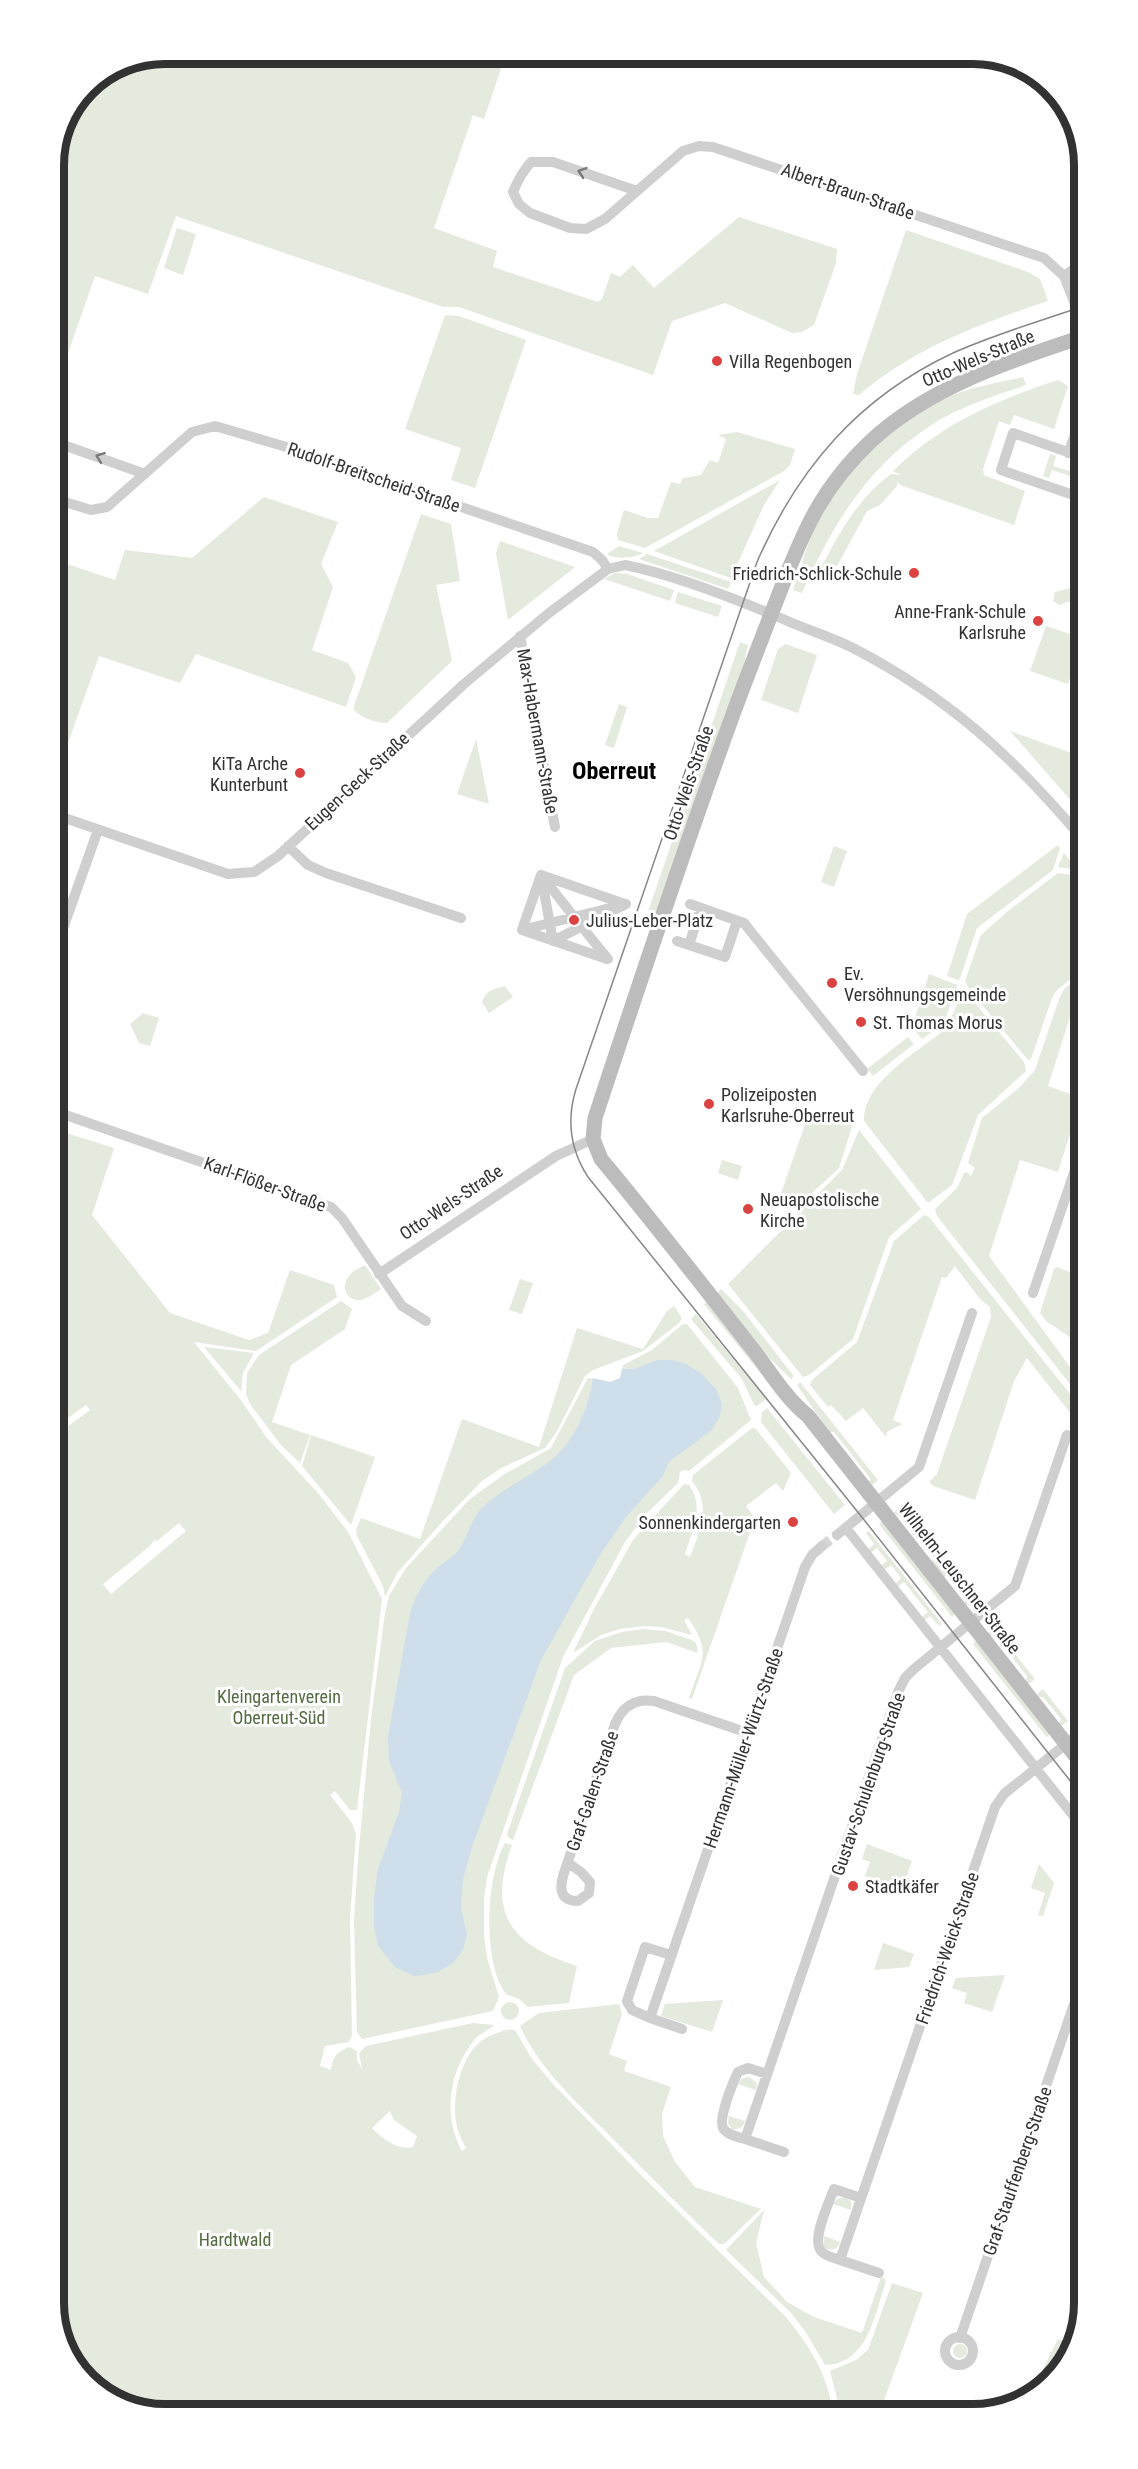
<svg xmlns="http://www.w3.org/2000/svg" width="1138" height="2469" font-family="'Roboto Condensed',sans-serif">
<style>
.green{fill:#e4eade;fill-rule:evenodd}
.water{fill:#cfdeeb}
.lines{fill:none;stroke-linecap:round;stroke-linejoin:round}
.street-tunnel{stroke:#d6d6d6;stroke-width:10;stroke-dasharray:10 5;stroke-linecap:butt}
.street{stroke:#cfcfcf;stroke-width:10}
.secondary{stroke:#bcbcbc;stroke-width:15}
.tram{stroke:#878787;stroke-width:1.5}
.oneway{stroke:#797979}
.poi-dot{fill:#db4242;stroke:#fff;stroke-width:2}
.labels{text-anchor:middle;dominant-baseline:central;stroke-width:6;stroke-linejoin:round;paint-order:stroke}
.street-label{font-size:18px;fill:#323232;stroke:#fff}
.poi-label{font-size:18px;fill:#323232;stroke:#fff;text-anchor:start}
.park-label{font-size:18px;fill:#526b41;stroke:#fff}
.district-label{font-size:24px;font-weight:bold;fill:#000;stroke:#fff}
.rim{fill:none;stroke:#323232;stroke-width:8}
</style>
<rect width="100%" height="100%" fill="#fff"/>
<path class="green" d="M165,54h341l-22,65 -11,-4 -39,113 63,23 -4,16 105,35 4,-3 9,-26 9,4 13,-12 21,23 85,-71 98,32 -1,14 -22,62 -12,7 -10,1 -67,-30 -53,18 -19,54 -194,-68h-16l-267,-91 -28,78 -53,-18 -37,106 -3,-1 -1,-223 33,-72 36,-24z
M177,228l19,6 -13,41 -19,-7z
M906,230l122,42 12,7 8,22c-66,22 -135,47 -189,94l-6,-1 4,-20z
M445,315l14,1 67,24 -51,148 -24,-8 10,-32 -56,-19z
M1023,377l3,8c-31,11 -65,21 -93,39 -65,41 -101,101 -131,169l-9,-3c8,-23 14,-47 25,-69 29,-55 84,-108 143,-129 20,-7 42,-10 62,-15z
M1058,380l10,6 -14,43 -40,-14 -4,10 -11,-4 -16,48 1,6 41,16 -11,34 -114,-40 -3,-4v5l-17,19 -13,6 -30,55 -6,-1 -11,5c18,-35 38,-72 71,-96l11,1 -9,-4c47,-47 104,-71 165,-91z
M737,432l58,17 -5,16 -6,6 -139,77 -27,-8 -1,-7 7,-23 24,8h10l13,-36 9,2 3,-6 18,-3 9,-15 8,3 8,-24 -8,-4z
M1050,454l6,2 -3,10 26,8v5l-27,-9 -3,8 -6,-2z
M780,480l-16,25 -33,73 -77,-27z
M264,497l74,25 -17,42 12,23 -21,63 36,13 8,14 -10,30 -150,-53 -16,29 -81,-27 -37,104 -6,-2 -1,-198 60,20 10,-30 67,8z
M421,514l30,10 9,57 -24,4 16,76 -65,62c-11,0 -25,-5 -33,-13v-4z
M500,541l75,26 -67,53 -12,-67z
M619,546l24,7c-9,5 -27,7 -36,1z
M647,554l84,28 -3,7 -89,-30z
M615,573l12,1 47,16 -4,11 -66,-22z
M1070,588l9,2v15l-11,-3 -9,3 -6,-4 2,-9z
M678,592l44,14 -4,11 -43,-14z
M1046,626l33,11v14l-11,33 -38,-13z
M740,642l8,3 -4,19 -86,251 -10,-3z
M785,644l32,11 -19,58 -37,-13 17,-51z
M619,704l8,3 -13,41 -9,-3z
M1010,731l70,25v55z
M476,739l13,65 -32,-10z
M1058,845l2,3 -7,22 -76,58 -17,50 -2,2 -11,-4 20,-62z
M834,846l13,5 -13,36 -13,-5z
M1064,853l14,17 -20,-3z
M1058,873l22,3v95l-24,20 -4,7 -21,61 -3,1 -58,-70 -5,-9 16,-46 27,-24z
M929,974l28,11 -13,38 -22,16 -10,-12z
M1080,976v32l-10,9 -22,69 33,12v26l-11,10 -12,38 -38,-12 -31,96 92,126v16l-144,-182 -2,-7 22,-21 7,-15 3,-1 4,4 4,-8 -7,-5 14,-45 38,-31 15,-17 24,-71 5,-10z
M505,986l8,11 -24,16 -7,-11c5,-12 11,-13 23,-16z
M964,990l60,72 2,9 -48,44 -26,70 -24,18 -64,-82c-2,-37 51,-68 78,-89l7,-10z
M143,1013l16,5 -9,28 -11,-3 -9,-19z
M908,1037l6,7 -41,32 -6,-7z
M810,1110l40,14 2,3 -13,41 -41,38 -19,-7z
M57,1130l57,18 -22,67 78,98 79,27 19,-7 22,-63 44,15 3,12 -81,54 -62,-9 46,57 27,39 51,55 30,39 34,67 -25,211h-7l-15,-19 -5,4 22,28 4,11 -6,85 2,116 -3,7 -24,4 -5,20 11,4c2,-14 5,-17 18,-23l8,4v9l5,9 -3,-16 7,-7 107,-23 21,2c-5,5 -13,8 -18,13 -27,31 -34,77 -14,113l4,-3c-4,-8 -9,-17 -10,-26 -4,-29 6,-76 36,-87 8,-3 15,-7 23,-5l17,29 20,24 90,93 143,140c23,28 43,58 47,94l-674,5 -61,-23 -37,-52 -2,-902 11,-8 -2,-3 23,-17 -4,-5 -25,18 -3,-4zM179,1523l7,8 -75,63 -8,-10 47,-38 4,-6 3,1zM390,2111l4,9 23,16 -4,11c-14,4 -32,-9 -41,-19z
M859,1130l62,79 -32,28 -36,102 -44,36 -6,2 -75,-93 114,-114z
M722,1160l20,6 -4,14 -20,-7z
M924,1215l5,2 153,192v14l-7,-4 -48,-61 -13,23 -39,119 -42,-14 -4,-4 8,-8 54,-157 -1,-10 -9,-7 -26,-34 -9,12 -4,-1 -49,143 9,4 -15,8 -1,5 -23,-29 -17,13 -15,-16 -3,2 -18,-22 2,-5 45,-38 37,-101z
M365,1265l16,24c-5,3 -11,8 -17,10 -15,6 -25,-11 -15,-23 3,-5 11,-8 16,-11z
M1057,1267l24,9v35l-10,27 -25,-17 -6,-8 14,-44z
M520,1279l13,4 -11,31 -13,-4z
M721,1289l22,22 50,64v2l-2,2 -26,-25 -49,-60z
M341,1301l11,8 -7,20 -54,36 -19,57 38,13 -10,28 -19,-18 -31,-41 -4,-10 1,-21 12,-18z
M708,1302l70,87 -3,2 -71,-87z
M674,1306l8,12 -3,5 -36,28 -50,19 -8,6 -29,57 -11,15 -44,20 -19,13 -40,41 -45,51 -12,24 -2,-11 -26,-50 -1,-6 5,-12 59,21 42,-120 77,28 38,-119 66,21 24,-38z
M696,1314l70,85 -9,7 -3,-1 -12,-26 -51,-60z
M683,1324h4l51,64 13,32 -62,51 -5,-1 -4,2 -2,11 -32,31 -21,28 -62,115 -76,220 -3,21v37l3,23 12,39 -6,14 -131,28 -5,-7 -3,-112 4,-61 13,-140 14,-106 4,-17 17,-28 64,-69 33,-24 48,-27 37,-70 22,4 10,-4 3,-13 29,-15z
M204,1347l50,6 -11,20 -2,18z
M800,1382l78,98 -7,6 -2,-3 1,-5 -36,-46h-5l-32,-47z
M767,1408l78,97 -11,9 -73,-92 1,-10z
M752,1428l4,1 35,44 -8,18 -7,-8 -30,23 9,12 -63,181 -3,-1c12,-37 24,-45 -1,-80l-4,2 8,15 -31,-8 -18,-1 -23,3 -19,6 -28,18 21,-44 39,-69 51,-56 5,1c16,22 3,46 -4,69l5,3c10,-26 22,-52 2,-76l1,-6z
M311,1435l64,22 -24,68 -49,-59z
M900,1507l73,93 -7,6 -2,-3 2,-5 -18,-22 -5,1 -11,-15 1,-5 -34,-41 -6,-3z
M882,1521l74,92 -4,4 -73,-93z
M869,1531l73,93 -3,2 -9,-10 -6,5 -3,-3 7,-6 -24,-30 -7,5 -2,-3 6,-6 -10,-13 -7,5 -3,-4 6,-5 -10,-13 -6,5 -3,-3 6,-6 -8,-11z
M994,1628l41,51 -7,5 -2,-3 1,-5 -32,-41 -5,1 -2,-3z
M644,1629l21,2 27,9 4,3 2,10 -32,-11 -55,6 -37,27 -61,165 -4,-2 -2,-4 58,-166 30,-27 27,-9z
M977,1640l74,93 -5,4 -1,-2 -72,-91z
M1043,1689l25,32 -7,5 -2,-3 2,-4 -18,-22h-4l-2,-3z
M505,1843l7,2c-25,68 -2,100 65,121l-8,37 -41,4 -9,-8 -13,-5c-24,-31 -20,-118 -1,-151z
M867,1844l45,17 -10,28 -37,-13 5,-14 -8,-3z
M1039,1864l15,19 -11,33 -5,-1 7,-22 -14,-5z
M883,1943l31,11 -5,13 -35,3z
M1005,1975l-13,37 -28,-9 3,-10 -15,-5 4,-10z
M723,2000l-11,32 -51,-16 4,-12z
M501 2011a9 9 0 1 1 18 0a9 9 0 1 1-18 0Z
M619,2004l3,10 -13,40 18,7 -3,10 47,16 -9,27 1,22 12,26 20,25 66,22 -37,35h-5c-35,-33 -68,-67 -102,-101 -35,-36 -76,-71 -97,-117l19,-13z
M749,2077l8,6 -1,7 -18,-6 4,-6z
M729,2116l16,5c-2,7 -7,9 -13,8l-4,-6z
M844,2197l7,4v9l-18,-6 4,-5z
M764,2210l-8,33 8,34 23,25 27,15 48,16 19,-56 4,2 1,3c-12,34 -18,82 -61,83l-20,-34 -14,-18 -65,-63z
M824,2236l16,6c-2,8 -10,10 -16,5z
M892,2283l31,10 -41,113 10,4h-52l-10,-39 26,-11 12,-10z
M1058,2339l13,4 -10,28 -55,38 32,-30z
M953 2351a7 7 0 1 1 14 0a7 7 0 1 1-14 0Z"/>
<path class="water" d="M657,1360h15l14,4 15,9 15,16 6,15 -2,12 -8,14 -43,32 -7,15 -36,40 -26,38 -59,105 -69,187 -9,32 -2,29 6,27 -4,15 -11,14 -16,9 -22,3 -19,-9 -17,-21 -4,-19v-30l4,-28 21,-57 3,-20 -13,-30 -1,-25 22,-124c5,-15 11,-28 22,-40 8,-9 20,-14 27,-24 10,-14 12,-32 26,-44 18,-16 41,-27 61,-41 28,-21 42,-52 47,-86l17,4 10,-4 2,-9h12z"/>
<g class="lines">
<path class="street-tunnel" d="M822,1546l15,-11"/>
<path class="street" d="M637,191l-84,-29h-22c-9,10 -13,18 -18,30l6,12 11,9 40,15 16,1 19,-10 78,-68 16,-5 14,1 331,111 20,18 14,36
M1064,276l14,-10
M55,442l90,32
M1068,453l11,-29
M1079,456l-66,-23 -12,37 78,27
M55,499l36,11 16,-3 85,-75 23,-6 68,20 310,106 9,8 6,9
M520,636l35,191
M56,815l172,59 26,-2 24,-16 186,-172 85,-71 59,-44 17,-4c50,10 111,34 158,54 24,11 49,18 72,30 94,49 157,107 225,187
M288,846l20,19 18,8 135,45
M690,904l54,19 119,148
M522,930c35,-9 69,-17 104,-26l-73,37 -12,-66c22,28 44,56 67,84
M677,941l48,16 12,-36
M689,945l12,-37
M56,948l42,-118
M607,959l-85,-29 19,-55 84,29
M57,1112l274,95 11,11 60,88 24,15
M379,1274l177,-118 37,-17
M1033,1293l48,-141
M846,1528l237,300
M837,1535l82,-68 53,-154
M568,1863l13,9 9,10 -1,11 -11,8c-21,0 -18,-17 -13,-31l50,-146c7,-17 20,-26 39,-23l94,32
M671,1955l-26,-8 -18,54 5,9 18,8 155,-451 7,-12 10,-9
M1079,1990l4,-12
M650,2018l32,11
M767,2074l-19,-6 -10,4c-5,10 -20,47 -15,56 4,7 15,9 22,11l153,-447 7,-14 9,-9 101,-83 52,-151
M745,2139l39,13
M861,2198l-27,-9c-5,14 -24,52 -12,63 4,4 12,6 18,8l155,-453 9,-13 78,-63
M840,2260l39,13
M945 2351a14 14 0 1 1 28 0a14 14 0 1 1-28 0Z
M960,2338l114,-334"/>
<path class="secondary" d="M1079,338c-73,24 -151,50 -208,103 -50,47 -68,91 -92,153 -16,41 -32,82 -47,123 -48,132 -93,267 -137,401l-2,21 8,20c50,60 98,122 146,183 21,25 35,53 61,74l274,348"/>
<path class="tram" d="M1078,308c-41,14 -85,27 -125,45 -94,44 -155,115 -196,209l-181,527c-10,32 -6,60 12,88l273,339 222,281"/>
</g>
<defs><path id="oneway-chevron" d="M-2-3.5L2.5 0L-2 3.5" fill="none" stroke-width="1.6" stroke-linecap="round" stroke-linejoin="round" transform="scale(1.5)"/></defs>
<g class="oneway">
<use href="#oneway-chevron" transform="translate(582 172) rotate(-161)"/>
<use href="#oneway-chevron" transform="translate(100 457) rotate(-160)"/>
</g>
<g class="poi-dot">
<circle cx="717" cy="361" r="6"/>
<circle cx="914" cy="573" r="6"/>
<circle cx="1038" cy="621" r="6"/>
<circle cx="300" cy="773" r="6"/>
<circle cx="574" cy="920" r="6"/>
<circle cx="832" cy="983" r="6"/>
<circle cx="861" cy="1022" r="6"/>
<circle cx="709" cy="1104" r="6"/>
<circle cx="748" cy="1209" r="6"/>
<circle cx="793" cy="1522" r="6"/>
<circle cx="853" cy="1886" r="6"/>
</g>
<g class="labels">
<g class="street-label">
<text transform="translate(848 191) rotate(19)">Albert-Braun-Straße</text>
<text transform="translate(978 358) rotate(-23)">Otto-Wels-Straße</text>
<text transform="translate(374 477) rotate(19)">Rudolf-Breitscheid-Straße</text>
<text transform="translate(538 731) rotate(80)">Max-Habermann-Straße</text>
<text transform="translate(357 781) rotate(-43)">Eugen-Geck-Straße</text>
<text transform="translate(688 783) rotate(-71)">Otto-Wels-Straße</text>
<text transform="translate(265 1184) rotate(20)">Karl-Flößer-Straße</text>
<text transform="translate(451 1202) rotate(-34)">Otto-Wels-Straße</text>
<text transform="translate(960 1578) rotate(52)">Wilhelm-Leuschner-Straße</text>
<text transform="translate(743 1748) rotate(-71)">Hermann-Müller-Würtz-Straße</text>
<text transform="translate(868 1784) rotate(-71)">Gustav-Schulenburg-Straße</text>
<text transform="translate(592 1791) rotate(-71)">Graf-Galen-Straße</text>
<text transform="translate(947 1948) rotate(-71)">Friedrich-Weick-Straße</text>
<text transform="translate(1017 2171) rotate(-71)">Graf-Stauffenberg-Straße</text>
</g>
<g class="poi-label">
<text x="729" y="361">Villa Regenbogen</text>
<text x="902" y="573" text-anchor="end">Friedrich-Schlick-Schule</text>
<text x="1026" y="611" text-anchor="end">Anne-Frank-Schule<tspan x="1026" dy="21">Karlsruhe</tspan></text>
<text x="288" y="763" text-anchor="end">KiTa Arche<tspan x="288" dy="21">Kunterbunt</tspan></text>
<text x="586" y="920">Julius-Leber-Platz</text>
<text x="844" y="973">Ev.<tspan x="844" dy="21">Versöhnungsgemeinde</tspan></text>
<text x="873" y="1022">St. Thomas Morus</text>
<text x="721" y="1094">Polizeiposten<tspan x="721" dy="21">Karlsruhe-Oberreut</tspan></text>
<text x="760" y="1199">Neuapostolische<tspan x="760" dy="21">Kirche</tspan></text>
<text x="781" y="1522" text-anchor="end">Sonnenkindergarten</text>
<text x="865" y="1886">Stadtkäfer</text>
</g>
<g class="park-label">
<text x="279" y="1696">Kleingartenverein<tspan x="279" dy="21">Oberreut-Süd</tspan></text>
<text x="235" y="2239">Hardtwald</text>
</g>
<g class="district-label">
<text x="614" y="771">Oberreut</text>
</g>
</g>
<path d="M0 0H1138V2469H0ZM165 64H973A101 101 0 0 1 1074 165V2303A101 101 0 0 1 973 2404H165A101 101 0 0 1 64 2303V165A101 101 0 0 1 165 64Z" fill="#fff" fill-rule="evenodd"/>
<path class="rim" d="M165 64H973A101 101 0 0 1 1074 165V2303A101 101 0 0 1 973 2404H165A101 101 0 0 1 64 2303V165A101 101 0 0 1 165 64Z"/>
</svg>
